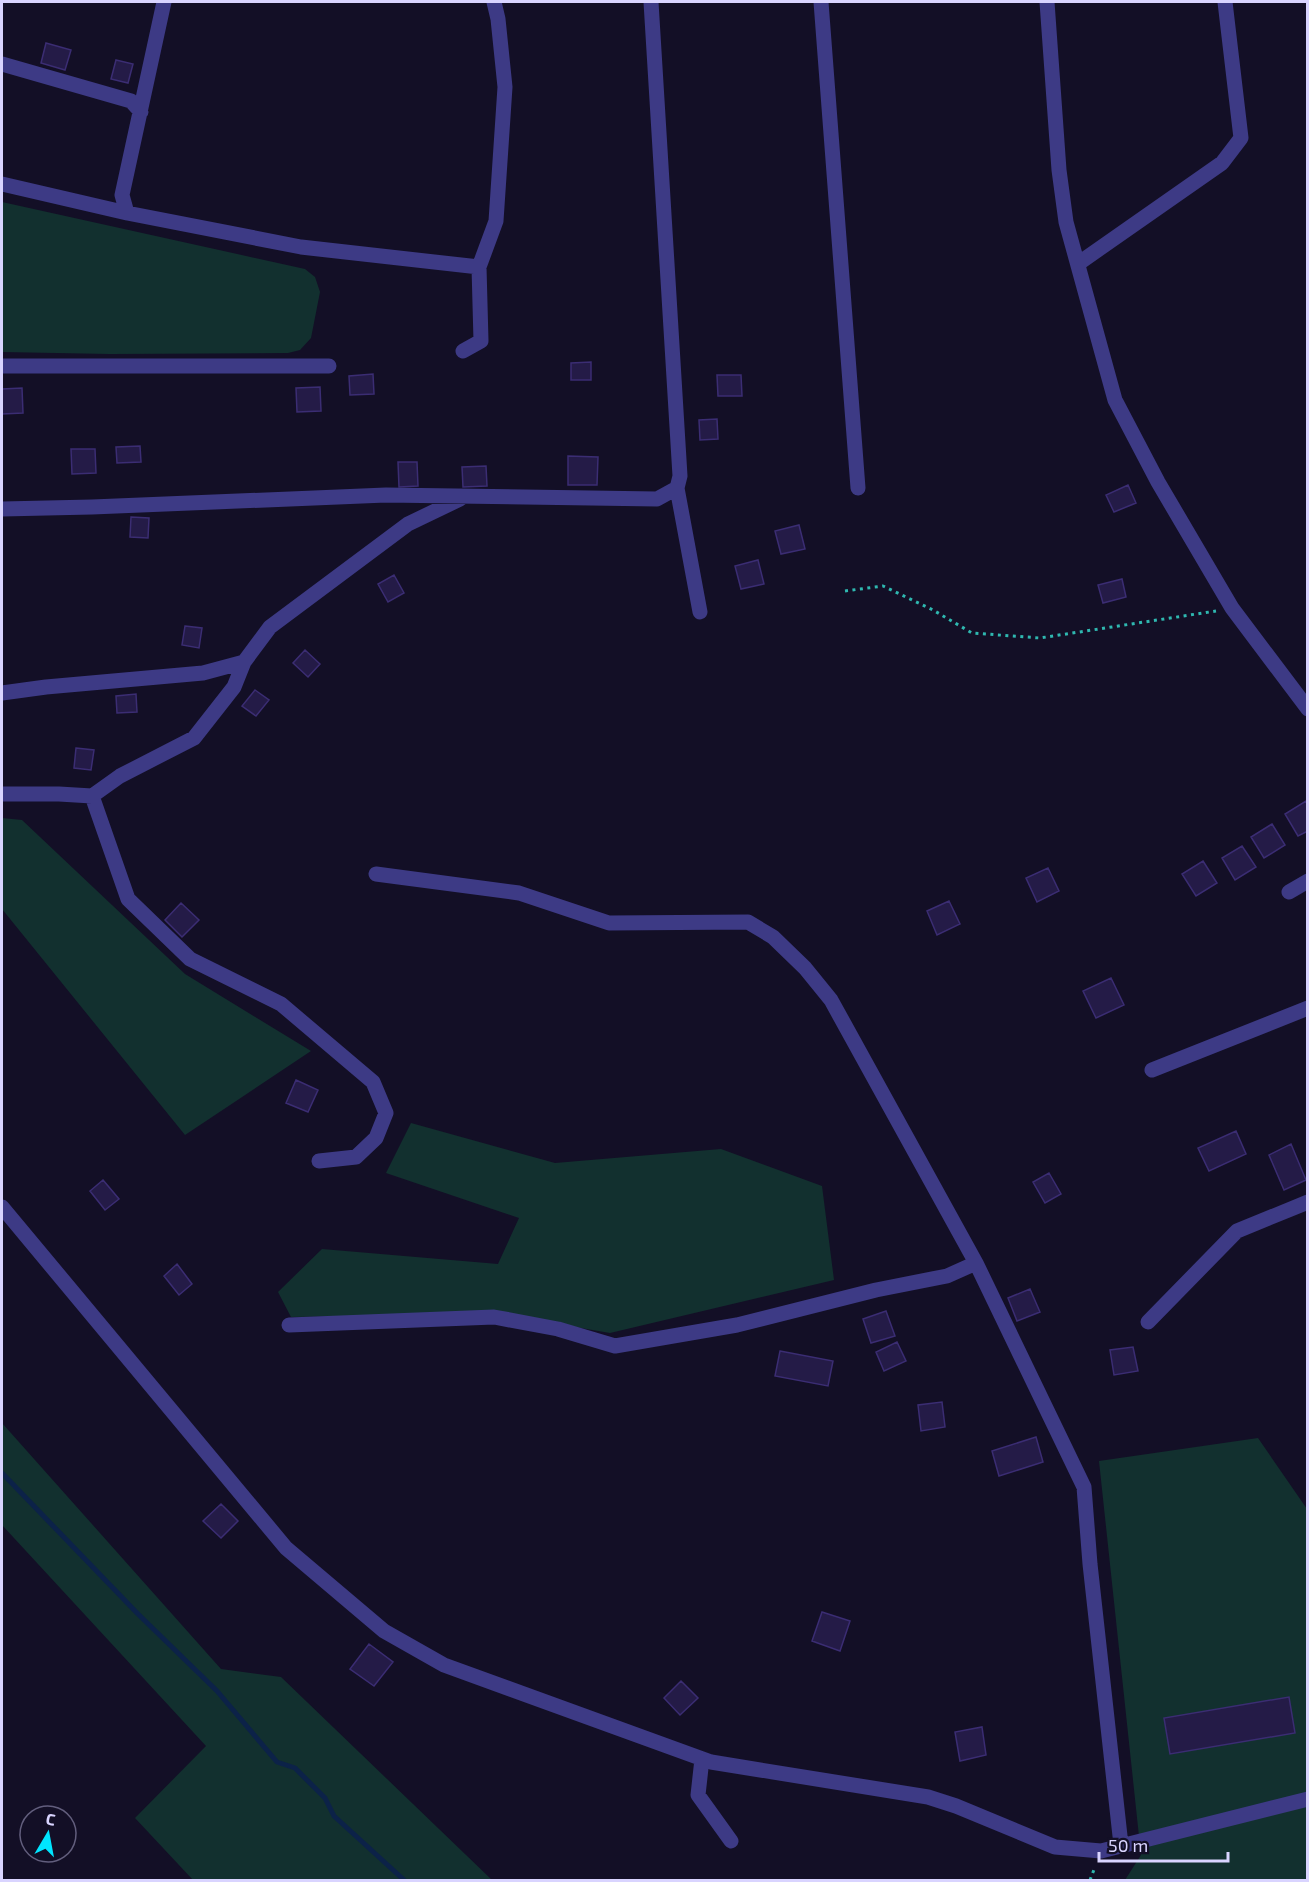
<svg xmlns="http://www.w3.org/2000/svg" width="1309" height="1882" font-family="'Exo 2',sans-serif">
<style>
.green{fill:#12302f}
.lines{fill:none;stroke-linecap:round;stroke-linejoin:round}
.stream{stroke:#0c2248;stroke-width:5}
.building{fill:#241b47;stroke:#3b2d73;stroke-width:1.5}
.path{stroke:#2fb8b0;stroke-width:3;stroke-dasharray:3 4.5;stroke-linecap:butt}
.minor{stroke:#3d3a85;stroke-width:15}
</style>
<rect width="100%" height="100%" fill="#130f26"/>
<path class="green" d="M2,202l303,67 10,8 5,15 -9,46 -11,12 -12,3 -178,1 -108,-2z
M2,818l20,2 163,154 126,77 -126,84 -183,-226z
M411,1123l144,40 166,-14 101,37 12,94 -224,53 -110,-19 -209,3 -13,-25 44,-43 176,15 21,-46 -133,-45z
M2,1423l219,246 60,8 211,203h-299l-58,-62 71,-72 -204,-221z
M1258,1438l49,71v371h-182l16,-25 -42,-394z"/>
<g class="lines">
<path class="stream" d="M2,1473l136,141 79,77 60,71 18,6 30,30 9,18 70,64"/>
</g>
<path class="building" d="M46,43l25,7 -6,20 -24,-7z
M116,60l17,4 -5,19 -17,-4z
M591,362v18h-20v-17z
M373,374l1,20 -24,1 -1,-19z
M717,375h24l1,21h-24z
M320,387l1,24 -24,1 -1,-24z
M22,388l1,25 -21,1v-25z
M717,419l1,20 -18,1 -1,-20z
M140,446l1,16 -24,1 -1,-16z
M71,449h24l1,24 -24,1z
M568,456l30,1 -1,28h-29z
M398,462h19l1,24 -19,1z
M486,466l1,20 -24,1 -1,-20z
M1128,485l8,18 -22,9 -8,-17z
M131,517l18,1 -1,20 -18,-1z
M799,525l6,24 -24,5 -6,-23z
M758,560l6,24 -23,5 -6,-23z
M394,575l10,18 -16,9 -10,-18z
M1122,579l4,18 -23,6 -5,-18z
M185,626l17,2 -3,20 -17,-3z
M305,650l15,14 -12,13 -15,-14z
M255,690l14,10 -13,16 -14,-10z
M136,694l1,18 -20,1 -1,-17z
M76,748l18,2 -3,20 -17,-2z
M1306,801l2,3v27l-10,5 -13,-22z
M1272,824l13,21 -21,13 -13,-21z
M1242,846l14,21 -21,13 -13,-22z
M1203,861l14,22 -21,13 -14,-22z
M1048,868l11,23 -22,11 -11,-24z
M949,901l11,23 -23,11 -10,-24z
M181,903l18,17 -17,17 -17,-17z
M1111,978l13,27 -28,13 -13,-27z
M296,1080l22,10 -10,22 -22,-9z
M1236,1131l10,23 -37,17 -11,-23z
M1291,1144l15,36 -22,10 -15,-35z
M1049,1173l12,21 -16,9 -12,-21z
M103,1180l16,19 -14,11 -15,-19z
M177,1264l15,20 -13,11 -15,-19z
M1030,1289l10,23 -23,9 -9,-23z
M886,1311l9,25 -24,7 -8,-24z
M897,1342l9,19 -22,10 -8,-19z
M1133,1347l5,24 -24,4 -4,-25z
M780,1351l53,10 -5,25 -53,-10z
M942,1402l3,25 -24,4 -3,-26z
M1036,1437l7,25 -44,14 -7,-25z
M221,1504l17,17 -17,17 -18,-17z
M822,1612l28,9 -10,30 -28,-10z
M369,1644l24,18 -19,24 -24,-17z
M681,1681l17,17 -18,17 -16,-17z
M1289,1697l6,36 -125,21 -6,-36z
M982,1727l4,28 -26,6 -5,-29z"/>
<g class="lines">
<path class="path" d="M845,591l38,-5 50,24 39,23 68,5 176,-27
M1090,1880l5,-13"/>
<path class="minor" d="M821,2l37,486
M1047,2l12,168 7,52 49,178 43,82 74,126 76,101
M2,64l129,37 10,11
M2,184l125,29 174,34 178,20
M127,213l-5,-18 42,-193
M1079,263l143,-100 19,-25 -16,-136
M463,351l18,-10 -2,-74 17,-46 9,-134 -7,-68 -4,-17
M2,366h327
M677,488l23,124
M2,509l90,-2 294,-12 271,4 20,-11 3,-12 -29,-474
M2,693l44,-6 157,-14 41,-11
M2,794h57l33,2 28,-20 74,-38 40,-51 10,-25 26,-35 138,-103 52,-25
M92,796l36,103 62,60 91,45 92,78 13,31 -10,25 -20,19 -37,4
M376,874l143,19 90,30 139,-1 25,15 32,31 26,32 145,263 108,224 6,77 31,281
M1289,892l19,-11
M1152,1070l156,-62
M2,1207l284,341 98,83 60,34 267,97 217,35 28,9 99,41 46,4 207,-52
M1148,1322l89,-91 71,-29
M289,1325l205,-8 64,12 57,17 122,-21 139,-35 71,-14 29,-13
M702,1759l-4,36 33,46"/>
</g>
<rect width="1309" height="1882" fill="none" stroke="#d9d4ff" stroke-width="6"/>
<g transform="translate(48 1834) rotate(10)"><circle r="28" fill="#130f26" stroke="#625e7d" stroke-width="1.5"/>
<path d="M0-4.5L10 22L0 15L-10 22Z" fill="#00e5ff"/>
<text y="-9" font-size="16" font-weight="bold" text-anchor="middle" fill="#d9d4ff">С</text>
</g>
<path d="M1099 1852v9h129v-9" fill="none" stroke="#d9d4ff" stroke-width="3"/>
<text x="1108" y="1852" font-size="18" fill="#d9d4ff" stroke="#130f26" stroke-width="4.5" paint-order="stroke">50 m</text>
</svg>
